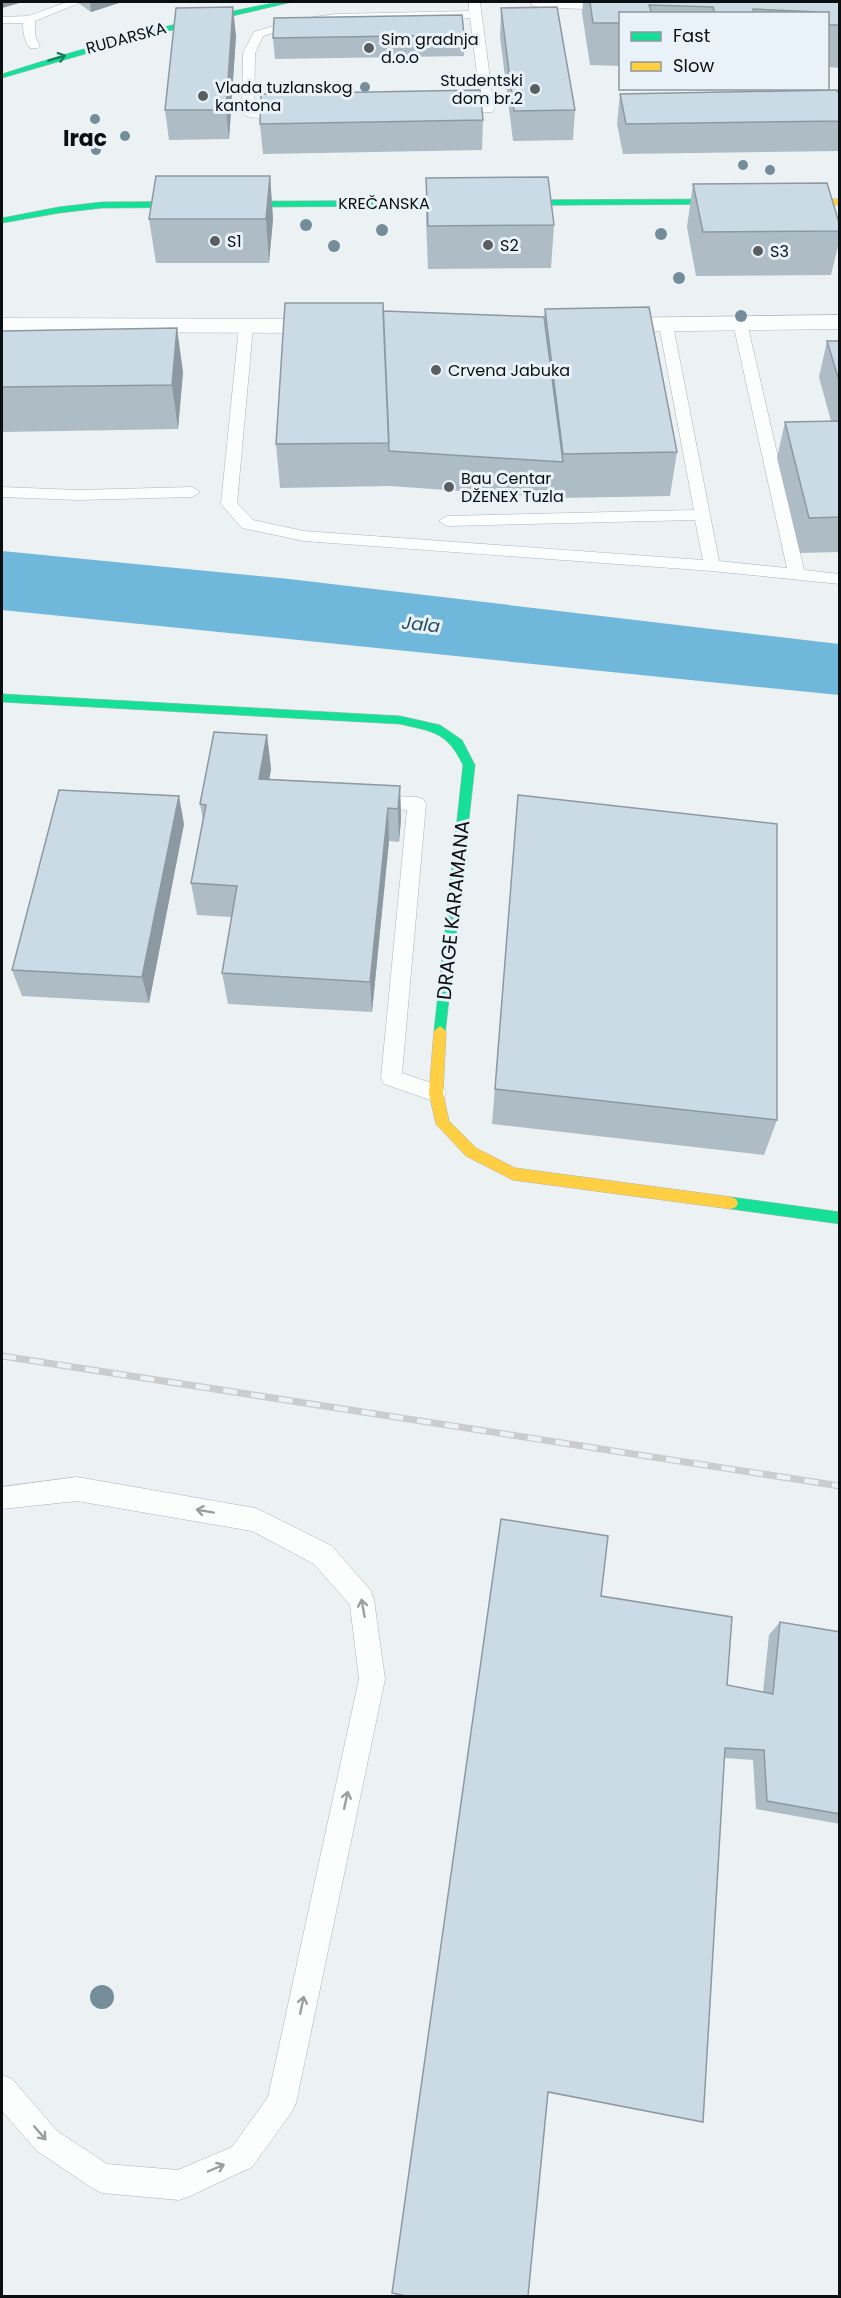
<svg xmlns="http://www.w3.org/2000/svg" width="841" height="2298" font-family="Poppins,sans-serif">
  <rect width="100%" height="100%" fill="#ecf1f4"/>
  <!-- water -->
  <path fill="#70b7dc" d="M2,551l287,28 550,65v51l-837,-85z"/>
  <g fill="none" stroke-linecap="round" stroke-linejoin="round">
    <!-- lane casing -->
    <g stroke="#b1b4b6" stroke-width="1">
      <path id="lane" d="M67,2h15l-47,19v15l5,10 -2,2h-8c-6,-8 -7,-15 -7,-25h-21v-6l26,-1z
        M469,2h11l14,107 -2,3 -39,2 -6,-4 6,-4h28l-11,-88c-70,1 -140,-3 -207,18l-8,17 -1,57 33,-1 6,4c-7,6 -44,7 -51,1l1,-61 11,-21 39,-12 43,-6 133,-3z
        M740,319l7,4 57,247 36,4v10l-128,-13 -408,-30 -62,-13 -21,-24 18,-177 7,-4 7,4 -16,176 16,17 51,11 399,29 -8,-40 -248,6 -8,-5 8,-5 247,-6 -35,-185 7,-4 7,4 46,236 68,7 -54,-245z
        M2,487l76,3 114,-3 8,5 -8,5 -114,3 -76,-3z
        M371,795l46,2 6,2 3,5 -24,269 41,14 3,6 -3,6 -7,3 -52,-18 -3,-6 26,-268 -42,-3 -3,-5 3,-5z
        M77,1477l178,31 9,4 68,34 39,45 3,9 11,79 -89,424 -5,10 -39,54 -62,29 -11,4 -77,-7 -10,-5 -55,-37 -35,-40v-36l10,4 45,52 50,33 71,6 54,-23 36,-50 91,-418 -9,-74 -36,-41 -62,-33 -175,-30 -75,8v-22z"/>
    </g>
    <!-- street casing -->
    <g stroke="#b1b4b6" stroke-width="1">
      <path id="street" d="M530,2h101l5,4 -3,4 -6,1 -88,-4 -6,-1z
        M840,315v14l-231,3 -8,-2 -3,-5 3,-5 8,-2z
        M2,318l325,1 8,2 3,5 -3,5 -8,2 -325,-1z"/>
    </g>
    <!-- fast casing -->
    <g stroke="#b1b4b6" stroke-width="1">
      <path id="fast" d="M279,2h13l-145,34 -145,42v-4c91,-29 183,-55 277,-72z
        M736,199l3,1v4l-637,4 -43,5 -57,10v-5l57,-11 43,-5z
        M2,694l398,22 40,9 22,15 13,25 -30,270 -5,1 -6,-5 29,-266c-16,-33 -29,-33 -63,-41l-398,-22z
        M731,1197l109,15v12l-109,-15 -5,-2 -2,-4 2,-4z"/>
    </g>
    <!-- slow casing -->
    <g stroke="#b1b4b6" stroke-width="1">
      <path id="slow" d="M787,199h53v6l-56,-1 -1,-2z
        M440,1026l6,5 -3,62 6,28 27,27 39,20 216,29 5,2 2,4 -2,4 -5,2 -218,-29 -47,-24 -30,-32 -7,-31 5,-62z"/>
    </g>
    <!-- lane -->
    <use href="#lane" fill="#fcfdfd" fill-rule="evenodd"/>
    <!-- street -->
    <use href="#street" fill="#fcfdfd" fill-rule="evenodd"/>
    <!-- fast -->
    <use href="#fast" fill="#16e098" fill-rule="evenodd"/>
    <!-- slow -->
    <use href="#slow" fill="#ffcf43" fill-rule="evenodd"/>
    <!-- rail casing -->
    <g stroke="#cbccce" stroke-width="7">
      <path id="rail" d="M2,1356l838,130"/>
    </g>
    <!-- rail -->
    <use href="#rail" stroke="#e9f2f8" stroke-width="4.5" stroke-dasharray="14" stroke-linecap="butt"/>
  </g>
  <!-- trees -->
  <g fill="#748d9a">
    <circle cx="365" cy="87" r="5"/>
    <circle cx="95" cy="119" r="5"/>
    <circle cx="125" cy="136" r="5"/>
    <circle cx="96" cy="150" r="5"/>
    <circle cx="743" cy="165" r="5"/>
    <circle cx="770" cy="170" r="5"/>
    <circle cx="306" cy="225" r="6"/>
    <circle cx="382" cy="230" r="6"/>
    <circle cx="661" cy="234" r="6"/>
    <circle cx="334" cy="246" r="6"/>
    <circle cx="679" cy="278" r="6"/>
    <circle cx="741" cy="316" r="6"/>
    <circle cx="102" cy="1997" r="12"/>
  </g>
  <!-- wall -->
  <path fill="#aebcc5" d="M77,2h45l-31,10z
    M583,2h257v66l-12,-1v-53h-207v52l-31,-1 -8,-52z
    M501,8l74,102 -2,30 -60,1 -13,-104z
    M464,35v21l-189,3 -2,-21z
    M236,36l-7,103 -60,1 -4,-30z
    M620,94l220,2v55l-217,3 -6,-30z
    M483,120l-1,30 -219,4 -3,-30z
    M270,176l3,43 -4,44h-113l-7,-44z
    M426,178l128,47 -3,43 -123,1 -2,-48z
    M693,184l147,47v7l-9,37 -135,1 -9,-49z
    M545,309l132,143 -7,44 -110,2 -170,-12 -110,2 -4,-44 107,-133 161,6z
    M2,331l181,41 -5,57 -176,3z
    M827,341h13v211l-40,1 -23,-95 8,-36 46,-1 -12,-44z
    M267,735l4,34 -2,10 131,7 1,33 -2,23 -10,-1 -17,171 -144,-8 -6,-31 10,-56 -35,-2 -6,-32 12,-63 -3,-16z
    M518,795l259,325 -13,35 -272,-31z
    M184,824l-35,179 -127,-7 -10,-26z
    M601,1596l126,89 36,7 6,-57 11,-13 60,10v192l-84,-15 -3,-49 -29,-2 -318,538z"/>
  <!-- shaded-wall -->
  <path fill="#8d99a0" d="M2,2h21l-21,6z
    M90,2h32l-31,10z
    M233,7l3,29 -7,103 -3,-29z
    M270,176l3,43 -4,44 -3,-44z
    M177,328l6,44 -5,57 -6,-44z
    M267,735l4,34 -7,43 -5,-33z
    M400,786l1,33 -2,23 -1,-33z
    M179,796l5,28 -35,179 -7,-26z
    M388,808l1,33 -17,171 -2,-30z"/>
  <!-- building -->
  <path fill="#cadbe5" stroke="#8d99a0" stroke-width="1.5" d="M590,2h250v23h-12v-11h-9l-1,-2 -65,-3 1,5h-39l-2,-7 -64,-2 3,9h-31v9h-28z
    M233,7l-7,103h-61l11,-102z
    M557,7l18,103 -61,1 -13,-103z
    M462,15l2,20 -191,3 1,-20z
    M480,90l3,30 -223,4 1,-30z
    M837,90l3,6v25l-214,3 -6,-30z
    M156,176h114l-4,43h-117z
    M548,177l6,48 -126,1 -2,-48z
    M827,183l13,43v5l-137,1 -10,-48z
    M285,303h98l6,140 -113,1z
    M649,307l28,145 -114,2 -18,-145z
    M383,311l161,6 19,145 -174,-11z
    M177,328l-5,57 -170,2v-56z
    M827,341h13v43z
    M840,421v96l-31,1 -24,-96z
    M214,732l53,3 -8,44 141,7 -2,23 -10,-1 -18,174 -148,-9 15,-87 -46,-3 15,-78 -6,-1z
    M59,790l120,6 -37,181 -130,-7z
    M518,795l259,29v296l-282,-31z
    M501,1519l107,17 -7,60 131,21 -5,68 46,9 7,-72 60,10v182l-73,-13 -3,-51 -39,-2 -22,374 -155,-30 -20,204h-122l-14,-3z"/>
  <!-- one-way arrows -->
  <defs><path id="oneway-shaft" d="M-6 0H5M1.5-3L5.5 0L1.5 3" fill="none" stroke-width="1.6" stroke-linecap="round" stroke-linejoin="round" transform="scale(1.5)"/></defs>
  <use stroke="#12825b" href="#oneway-shaft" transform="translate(57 58) rotate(-17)"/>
  <g stroke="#9c9e9f">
    <use href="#oneway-shaft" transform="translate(205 1511) rotate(-170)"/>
    <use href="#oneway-shaft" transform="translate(363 1608) rotate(-100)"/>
    <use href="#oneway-shaft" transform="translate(346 1800) rotate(-78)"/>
    <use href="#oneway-shaft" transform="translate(302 2005) rotate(-78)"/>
    <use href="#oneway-shaft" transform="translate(40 2133) rotate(49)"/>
    <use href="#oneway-shaft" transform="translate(216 2168) rotate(-23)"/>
  </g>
  <!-- markers -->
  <g fill="#5a5e60" stroke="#e9f2f8" stroke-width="2">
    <circle cx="369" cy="48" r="6"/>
    <circle cx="535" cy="89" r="6"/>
    <circle cx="203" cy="96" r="6"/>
    <circle cx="215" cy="241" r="6"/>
    <circle cx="488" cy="245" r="6"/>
    <circle cx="758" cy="251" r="6"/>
    <circle cx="436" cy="370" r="6"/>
    <circle cx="449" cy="487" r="6"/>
  </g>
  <g text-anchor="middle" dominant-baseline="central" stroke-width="6" stroke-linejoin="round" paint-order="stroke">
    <!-- far-street labels -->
    <g font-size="16" fill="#0c0f11" stroke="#e9f2f8">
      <text transform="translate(126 38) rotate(-15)">RUDARSKA</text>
      <text x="384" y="203">KREČANSKA</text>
    </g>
    <!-- far-poi labels -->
    <g font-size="16" fill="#0c0f11" stroke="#e9f2f8" text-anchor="start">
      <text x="381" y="39">Sim gradnja<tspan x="381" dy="18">d.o.o</tspan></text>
      <text x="523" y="80" text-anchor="end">Studentski<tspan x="523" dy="18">dom br.2</tspan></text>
      <text x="215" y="87">Vlada tuzlanskog<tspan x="215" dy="18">kantona</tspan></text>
      <text x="227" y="241">S1</text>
      <text x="500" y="245">S2</text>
      <text x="770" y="251">S3</text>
      <text x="448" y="370">Crvena Jabuka</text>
      <text x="461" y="478">Bau Centar<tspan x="461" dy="18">DŽENEX Tuzla</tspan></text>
    </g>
    <!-- far-water labels -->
    <g font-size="18" font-style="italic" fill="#244d63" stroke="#e9f2f8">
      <text transform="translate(421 624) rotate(6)">Jala</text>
    </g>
    <!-- street labels -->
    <g font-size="20" fill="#0c0f11" stroke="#e9f2f8">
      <text transform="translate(453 910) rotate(-84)">DRAGE KARAMANA</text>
    </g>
    <!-- far-district labels -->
    <g font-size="22" font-weight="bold" fill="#0c0f11" stroke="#e9f2f8">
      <text x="85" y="138">Irac</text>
    </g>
  </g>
  <!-- border -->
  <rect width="841" height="2298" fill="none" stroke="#0c0f11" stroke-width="6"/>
  <!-- legend -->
  <rect x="619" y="12" width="210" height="78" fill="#e9f2f8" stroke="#91979c" stroke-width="1.5"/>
  <rect x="631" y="32" width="30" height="9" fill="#16e098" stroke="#91979c" stroke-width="1.5"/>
  <text x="673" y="42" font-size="18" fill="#0c0f11">Fast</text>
  <rect x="631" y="62" width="30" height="9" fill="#ffcf43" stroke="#91979c" stroke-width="1.5"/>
  <text x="673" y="72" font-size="18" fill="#0c0f11">Slow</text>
</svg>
